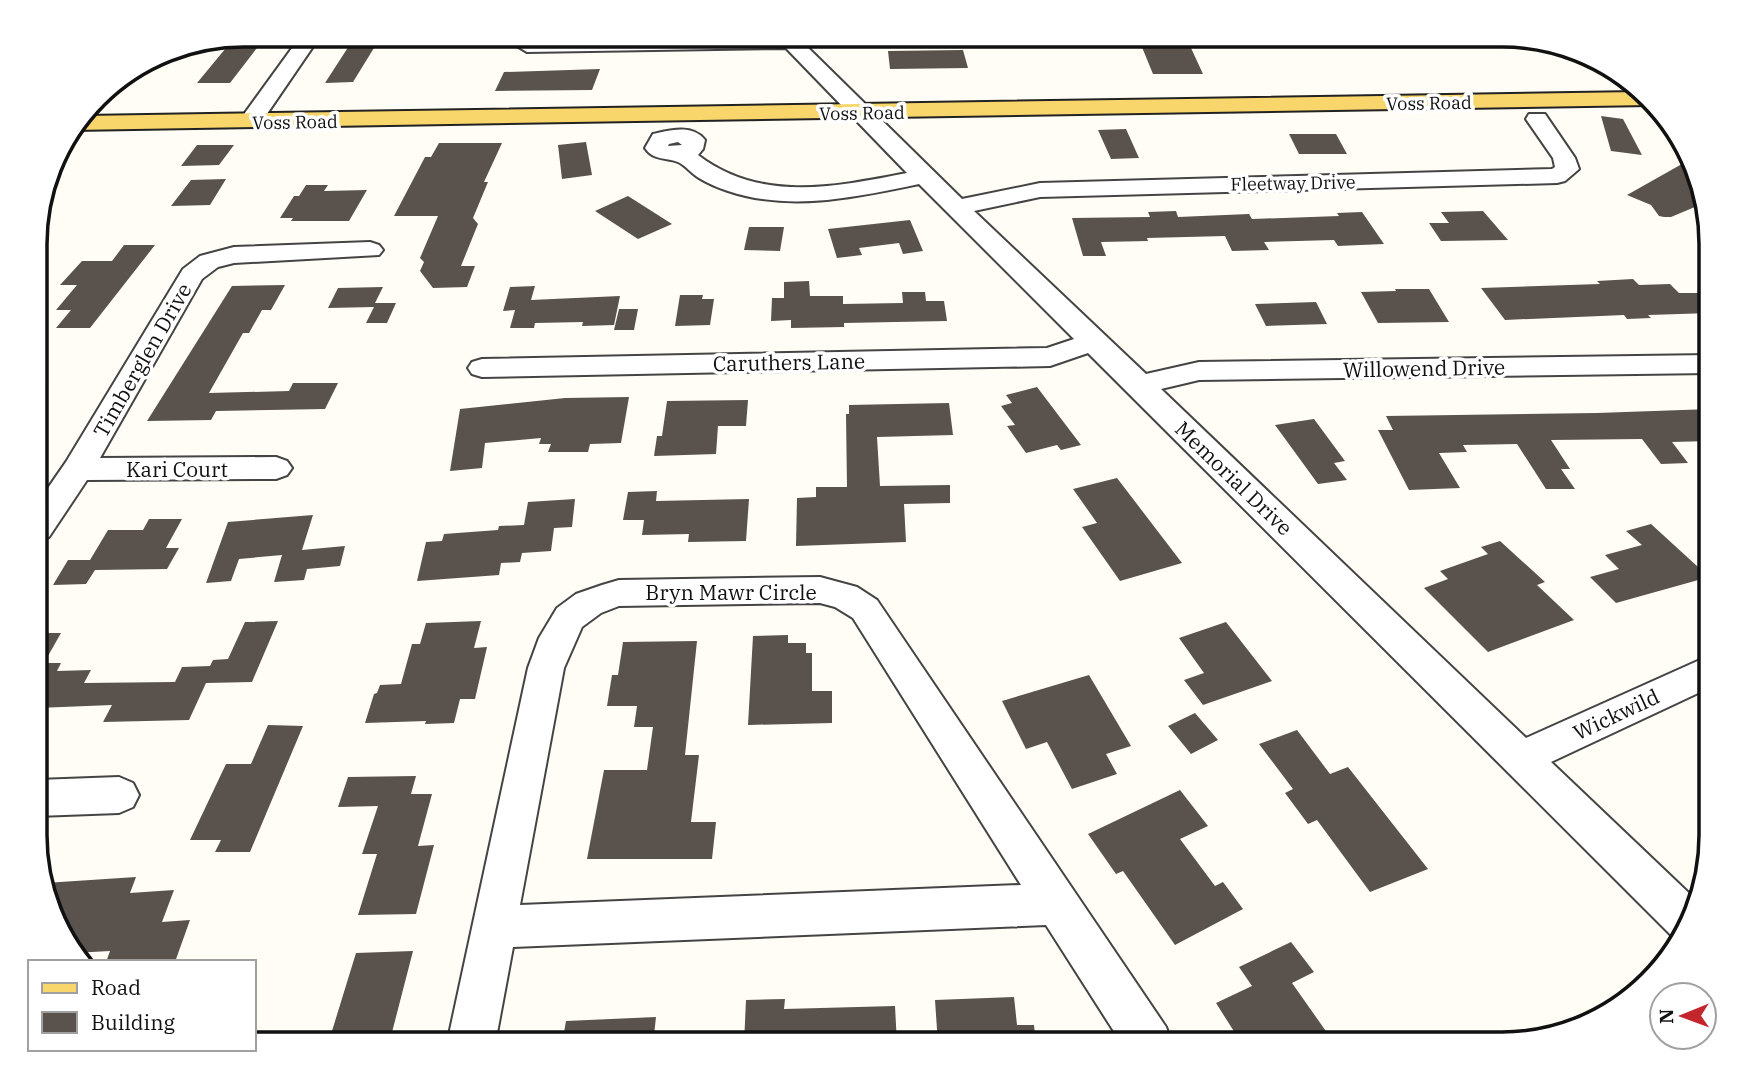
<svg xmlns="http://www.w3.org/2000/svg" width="1746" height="1079" font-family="'IBM Plex Serif',serif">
  <rect width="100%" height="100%" fill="#fffdf5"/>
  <!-- building -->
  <path fill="#5a524d" d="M244,35h23l-37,48h-33l38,-46z
    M356,35h26l-29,47 -28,1z
    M1137,35h48l18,39h-50z
    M963,50l5,18 -78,1 -2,-18z
    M600,69l-8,21 -97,1 9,-19z
    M1601,116l22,3 19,36 -31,-4z
    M1126,129l13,29 -28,1 -13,-29z
    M1289,134h47l11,20h-48z
    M586,142l6,33 -30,4 -4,-34z
    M439,143h63l-18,39h4l-15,36 5,6 -17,42h14l-8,21 -34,1 -13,-17 4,-9 -4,-4 18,-42h-44l31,-59h6z
    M197,145h37l-15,20 -38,1z
    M1689,160l13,44 -31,13h-7l-5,-1 -8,-11 -24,-10z
    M226,179l-16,26 -39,1 20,-26z
    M306,185h22l-4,6 43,-1 -18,31h-58l2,-3h-13l14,-22h5z
    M628,196l44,28 -34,15 -43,-28z
    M1176,211l2,6 71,-3 3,5 87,-3 -2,-3 25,-1 22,32 -46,2 -4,-6 -70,2 5,8 -37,1 -7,-15 -78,2 1,3 -47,1 5,14h-23l-11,-38 78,-1 -2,-5z
    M1483,211l25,29 -67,1 -12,-18h20l-8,-11z
    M910,220l13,31 -20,3 -4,-11 -40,5 3,7 -25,3 -9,-29z
    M749,227h35l-4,24 -36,-1z
    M124,245h31l-65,83h-34l15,-18h-15l21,-25h-17l22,-24h30z
    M1633,279l6,6 31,-1 9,9h32v20l-63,2 3,3 -24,1 -3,-4 -119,5 -24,-32 119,-4 -3,-3z
    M809,281l1,15h33v8l60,-1 -1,-11h23l1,9h18l3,20 -103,2v4l-53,1v-8l-20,1 1,-23h12v-16z
    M285,285l-14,25h-9l-13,23h-6l-34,60 80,-2 4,-8h45l-13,26 -109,2 -5,9 -64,1 85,-135z
    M535,286l-4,14 89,-4 -6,29 -32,1 1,-4 -48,1 -1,5h-24l5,-18 -12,1 7,-24z
    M383,287l-8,16h21l-9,20h-21l8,-16 -46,1 10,-20z
    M1395,289h34l20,33 -71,1 -17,-31 35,-1z
    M680,295h23l-1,4h12l-4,26 -35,1z
    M1316,302l11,22 -61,2 -11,-22z
    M619,309h19l-4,21h-20z
    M1037,387l44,58 -20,5 -4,-5 -31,8 -19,-27 8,-1 -14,-19 11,-3 -6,-8z
    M629,397l-8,46 -31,1 -2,8h-40l3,-8h-12l2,-6 -56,5 -3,25 -32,3 10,-62 105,-11z
    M748,400l-2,26h-28l-2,28 -62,2 3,-20h5l5,-35z
    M949,403l4,32 -76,2 3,49 70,-1v18l-46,1 2,38 -110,4 1,-48 19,-1v-10h31l-1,-73h3v-9z
    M1711,409v32l-39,1 16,21 -27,1 -19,-25 -91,1 19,29h-9l14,20h-29l-29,-45 -54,1 4,7 -28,1 21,35 -51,2 -31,-60h15l-7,-14 211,-3z
    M1314,419l31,42 -11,2 13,17 -29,4 -43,-59z
    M1117,478l65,85 -62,18 -38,-54 15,-4 -24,-34z
    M657,491l-1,10 93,-2 -3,42 -58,1 1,-8 -47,1 2,-15h-21l5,-28z
    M575,499l-3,28 -18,1 -3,23 -29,2 -2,9 -19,1 -2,12 -82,6 9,-39 16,-1 2,-7 54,-4 1,-4 25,-1 4,-23z
    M313,515l-11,35 43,-4 -5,20 -33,3 -3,11 -30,2 8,-27 -43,4 -8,22 -25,2 22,-61z
    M149,519h33l-16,29h13l-12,21 -72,1 -9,14 -33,1 15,-25h22l18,-30h35z
    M1651,524l58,53 -93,26 -26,-26 29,-8 -14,-14 37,-10 -16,-14z
    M1500,541l45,41 -8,3 37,35 -86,32 -64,-64 24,-9 -8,-8 48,-17 -7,-7z
    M278,621l-26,61 -46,1 -17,37 -86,2 9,-17 -75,3v-75h24l-17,30h17l-4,8 34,-1 -7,13 91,-1 7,-15 28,-1 3,-6 15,-1 17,-37z
    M481,621l-7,27 13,-1 -12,52h-15l-6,24 -29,1 1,-3 -61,2 9,-29 3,-1 3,-8 21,-1 11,-40h8l6,-21z
    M1226,622l46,59 -69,24 -19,-25 20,-7 -25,-35z
    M788,635v8h18v10h6v38h20v32l-84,2 5,-89z
    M697,641l-12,114h14l-8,67h25l-4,37h-125l17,-89h43l6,-43h-19l3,-21h-30l5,-31h6l5,-33z
    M1089,675l42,71 -25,8 11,20 -45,15 -25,-47 -21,7 -24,-48z
    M1195,713l23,27 -27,14 -23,-28z
    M268,725l35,1 -53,126h-35l6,-12h-31l36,-76h25z
    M1297,730l33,44 18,-7 80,102 -58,23 -53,-72 -9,4 -23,-31 8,-4 -34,-45z
    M416,776l-5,18h21l-14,52 16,-1 -18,69 -58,1 19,-61h-15l16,-48 -40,1 10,-30z
    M1180,790l28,36 -28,13 35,47 8,-4 20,27 -68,36 -52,-74 -7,3 -28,-40z
    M136,877l-6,16 44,-3 -12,32 28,-2 -15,42h-69l4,-11 -37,2 -28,-70z
    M1291,942l23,30 -22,11 43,61h-93l-26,-41 36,-17 -13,-19z
    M413,951l-24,93h-61l28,-91z
    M1014,997l3,28h17l2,19h-98l-3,-44z
    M785,999l-1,10 111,-3 2,38h-153l2,-44z
    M656,1017l-3,27h-91l4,-23z"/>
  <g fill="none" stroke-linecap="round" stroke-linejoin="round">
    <!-- minor casing -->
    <g stroke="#444" stroke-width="4">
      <path id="minor" d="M795,35l167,164 78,-16 512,-14 3,-2 -2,-9 -27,-39 3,-5h16l30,44 4,11 -14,12 -8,2 -517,14 -66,14 172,163 53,-12 512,-7v18l-512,7 -38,9 365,349 185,-83v32l-160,75 143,136 -14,40 -9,-3 -583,-582 -38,13 -568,11 -10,-3 -4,-6 4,-6 10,-3 565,-11 27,-9 -155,-155c-62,13 -129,28 -191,7 -9,-3 -21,-8 -29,-13 -7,-4 -14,-13 -21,-16 -13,-5 -24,-1 -33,-14l8,-14c17,-4 40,-10 52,6l-2,9 -5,6c63,48 137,32 209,18l-121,-125 -259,4 -10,-6 10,-6zM678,142l4,3 -14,1 1,-2z
        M1031,35h50c-12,15 -38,14 -50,0z
        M302,42l10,6 -54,79h-16l-3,-5 3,-5 53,-73z
        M157,56l3,5 -3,4 -7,2 -8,-2z
        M370,242l9,3 4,5 -4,5 -145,8 -16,4 -16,12 -102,179 176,-1 11,4 5,7 -5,7 -11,4 -189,1 -38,57 -12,4v-37l29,-42 117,-193 17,-13 34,-9z
        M820,577l37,10 20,13 289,427 6,17h-50l-76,-119 -533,22 -18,97h-48l81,-376 11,-30 18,-30 19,-14 26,-9 17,-5zM820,603l15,4 18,11 168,267 -501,20 44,-237 18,-41 19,-14 18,-7z
        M119,777l14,6 6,12 -6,12 -14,6 -82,3v-36z"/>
    </g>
    <!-- major casing -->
    <g stroke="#222" stroke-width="4">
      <path id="major" d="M1638,92l13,13 -1578,25 11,-14z"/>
    </g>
    <!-- minor -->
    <use href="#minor" fill="#fff" fill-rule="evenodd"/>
    <!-- major -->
    <use href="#major" fill="#f9d66b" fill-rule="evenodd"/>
  </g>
  <g text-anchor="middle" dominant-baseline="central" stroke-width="7" stroke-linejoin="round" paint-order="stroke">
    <!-- far-street labels -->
    <g font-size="18" fill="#111" stroke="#fff">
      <text transform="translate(1429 103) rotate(-1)">Voss Road</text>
      <text transform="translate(862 113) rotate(-1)">Voss Road</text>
      <text transform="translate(295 122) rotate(-1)">Voss Road</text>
      <text transform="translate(1293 183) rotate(-1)">Fleetway Drive</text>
    </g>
    <!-- street labels -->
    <g font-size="21" fill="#111" stroke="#fff">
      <text transform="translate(142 360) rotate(-60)">Timberglen Drive</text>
      <text transform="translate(789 362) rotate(-1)">Caruthers Lane</text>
      <text transform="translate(1424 368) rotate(-1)">Willowend Drive</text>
      <text x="177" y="469">Kari Court</text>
      <text transform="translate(1234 478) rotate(44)">Memorial Drive</text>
      <text x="731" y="592">Bryn Mawr Circle</text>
      <text transform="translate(1616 714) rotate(-25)">Wickwild</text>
    </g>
  </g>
  <!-- crop -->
  <path d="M0 0H1746V1079H0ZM244 47H1502A197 197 0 0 1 1699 244V835A197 197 0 0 1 1502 1032H244A197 197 0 0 1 47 835V244A197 197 0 0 1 244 47Z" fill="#fff" fill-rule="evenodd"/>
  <path fill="none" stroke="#111" stroke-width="3.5" d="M244 47H1502A197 197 0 0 1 1699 244V835A197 197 0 0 1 1502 1032H244A197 197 0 0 1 47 835V244A197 197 0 0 1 244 47Z"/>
  <!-- legend -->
  <rect x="28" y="960" width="228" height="91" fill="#ffffff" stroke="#a0a0a0" stroke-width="2"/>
  <rect x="42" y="983" width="35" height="10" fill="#f9d66b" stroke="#a0a0a0" stroke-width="2"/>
  <text x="91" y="995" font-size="21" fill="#111111">Road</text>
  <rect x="42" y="1012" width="35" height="21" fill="#5a524d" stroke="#a0a0a0" stroke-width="2"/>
  <text x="91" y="1030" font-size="21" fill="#111111">Building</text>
  <!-- north arrow -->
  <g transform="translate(1683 1016) rotate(269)"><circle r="33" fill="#ffffff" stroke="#a0a0a0" stroke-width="2"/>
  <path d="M0-5L12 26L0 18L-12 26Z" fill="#c4262e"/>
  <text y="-10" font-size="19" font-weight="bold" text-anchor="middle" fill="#111111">N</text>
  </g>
</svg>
